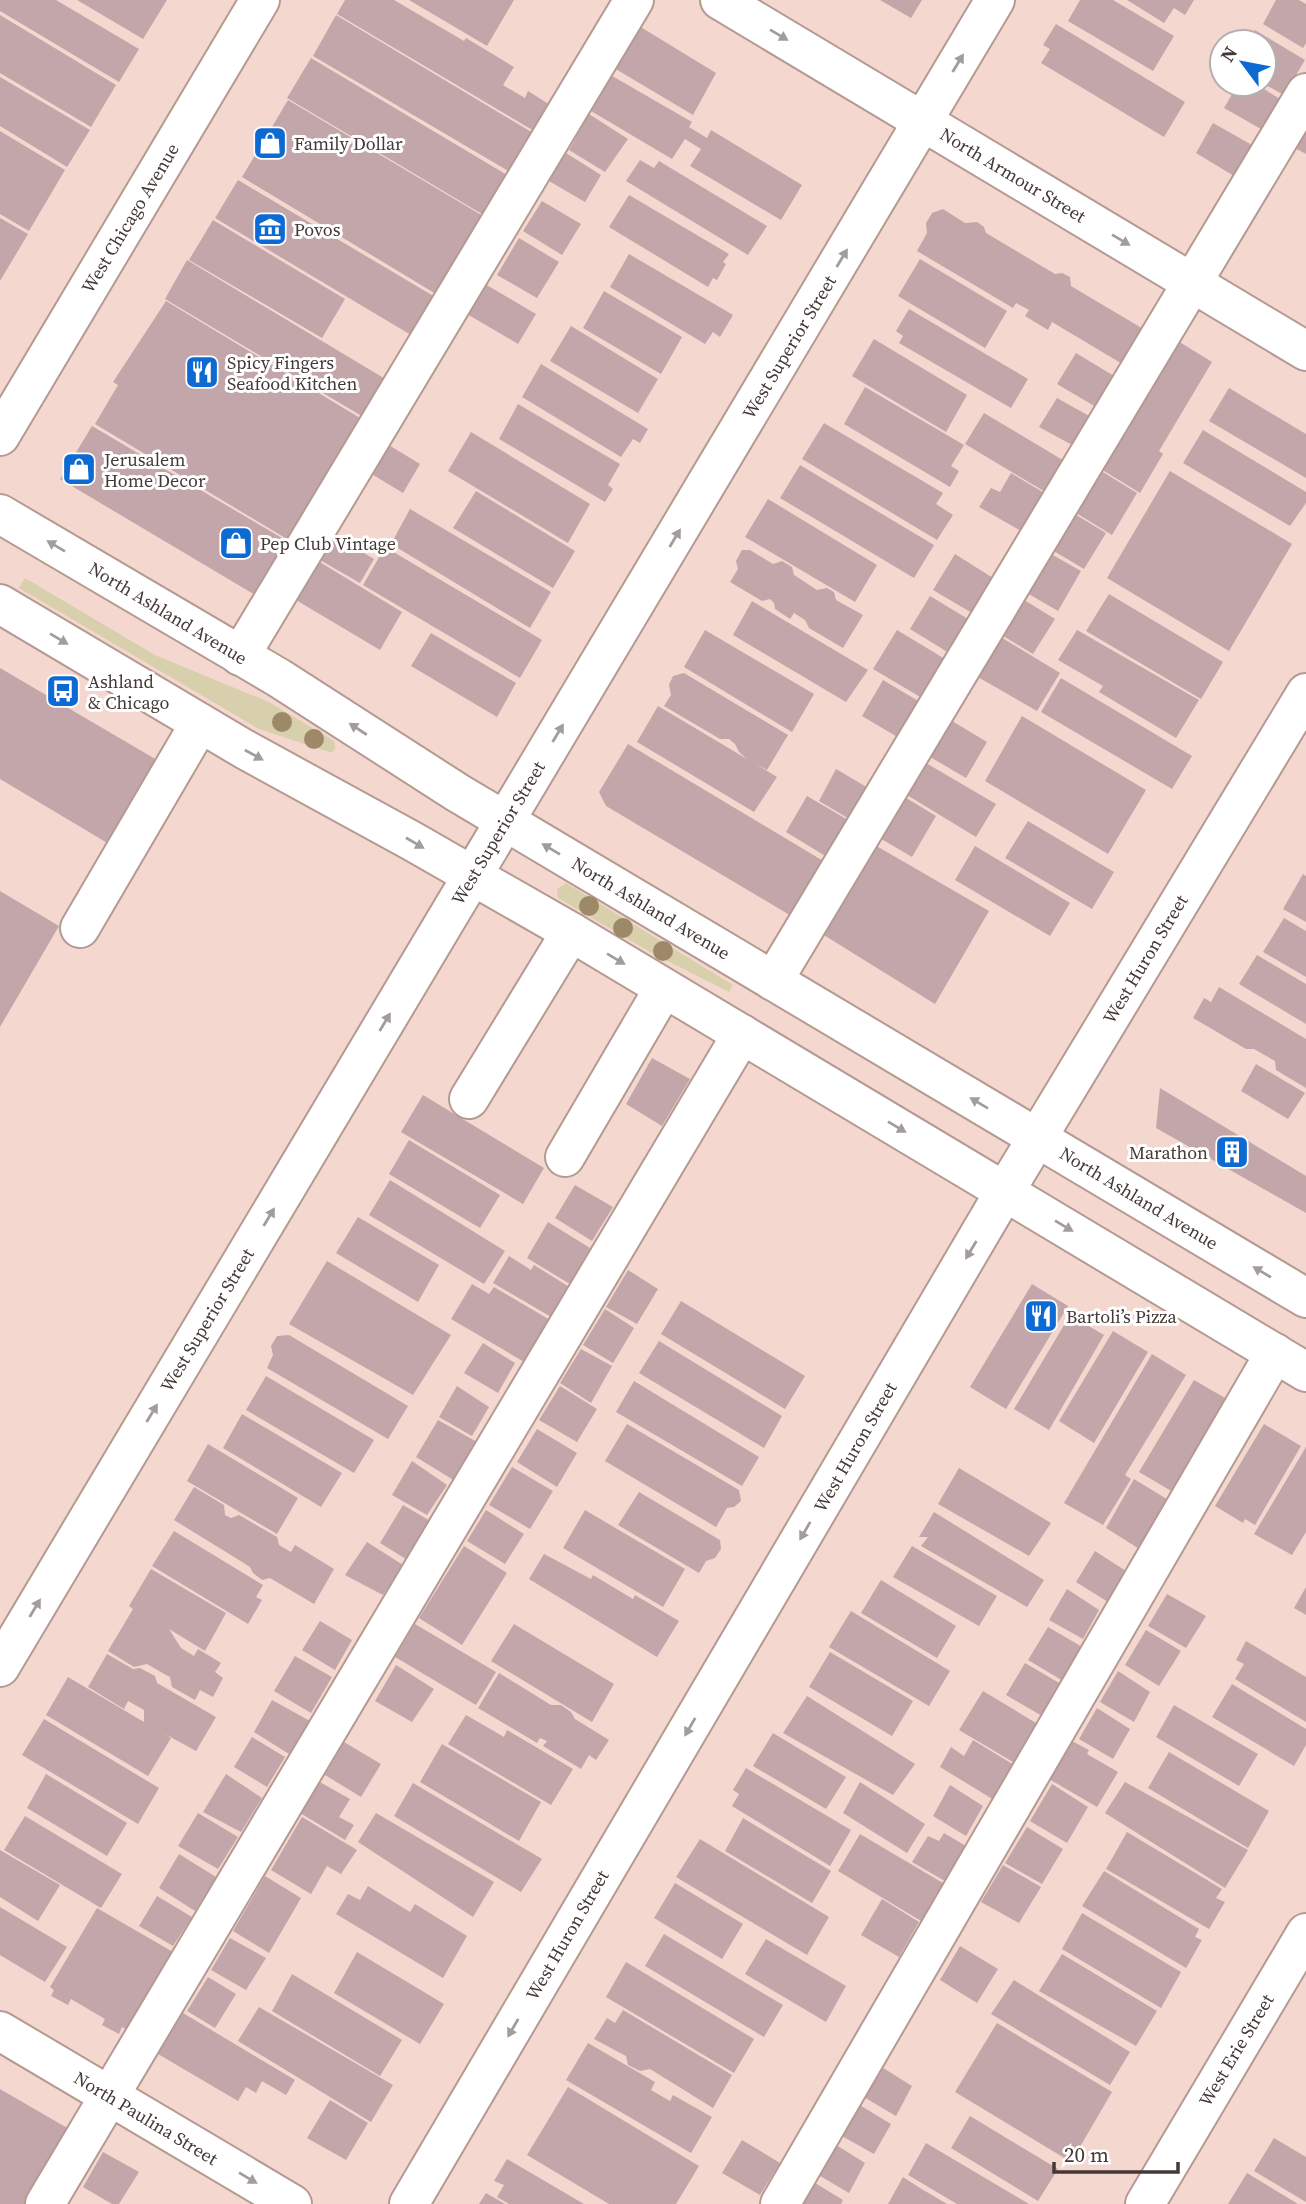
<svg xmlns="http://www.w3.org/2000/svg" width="1306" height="2204" font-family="'Source Serif 4',serif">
  <rect width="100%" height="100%" fill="#f4d8cf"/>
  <!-- green -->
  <path fill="#d8cfac" d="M25,578l130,77 114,47 65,39 1,8 -3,3h-3l-70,-23 -240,-141z
    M566,883l167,102 -4,7 -79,-40 -92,-54 -1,-9z"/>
  <!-- building -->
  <path fill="#c2a6a9" d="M0,0h56l83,49 -20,33 -119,-71z
    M77,0h90l-24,39z
    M345,0h49l70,41 2,-3 48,29 -11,18 22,13 3,-7 27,17 -16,26 -202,-120z
    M409,0h105l-27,46z
    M880,0h42l-11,18z
    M1080,0h33l61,36 -21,35 -85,-50z
    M1127,0h67l-9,15 -11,-7 -10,15z
    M1276,0h23l7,4v39l-3,5 -40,-24z
    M0,15l116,70 -25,42 -91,-54z
    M336,15l202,121 -23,39 -202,-119z
    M1056,24l129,78 -21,35 -123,-74 9,-14 -7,-4z
    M639,26l77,47 -23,42 -79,-47z
    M1255,30l50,30 -21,35 -20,-11v-42h-16z
    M311,58l201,120 -25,39 -200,-119z
    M607,73l85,49 -3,5 18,11 4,-8 91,55 -21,35 -91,-54 11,-17 -16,-10 -13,20 -86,-51z
    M0,77l90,53 -23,37 -67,-41z
    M1238,84h18l24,15 -19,30 -37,-21z
    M288,100l200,119 -47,78 -199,-120z
    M589,114l39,25 -23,33 -36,-22z
    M1306,121v33l-15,-8z
    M1213,123l39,22 -18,31 -38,-23z
    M0,131l65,39 -36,61 -29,-17z
    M566,153l35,22 -16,27 -36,-21z
    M640,160l14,8 5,-7 108,65 -19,29 -122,-74z
    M238,180l197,117 -24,38 -196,-117z
    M629,195l100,59 -6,8 3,2 -9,16 -4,-2 -5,9 -99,-60z
    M542,201l39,23 -19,31 -39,-24z
    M943,209l22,14 12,-1 7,5 2,6 69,41 7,-1 8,4 1,9 74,44 -21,35 -72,-43 -4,8 -23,-14 4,-6 -13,-7 -3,5 -96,-57 10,-18 -1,-10 6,-10z
    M0,218l28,16 -28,47z
    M213,220l132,79 -23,39 -133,-78z
    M519,238l40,24 -22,36 -40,-23z
    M629,254l104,61 -13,22 -7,-5 -8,12 -95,-57z
    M920,259l87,52 -22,37 -87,-52z
    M187,260l200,120 -22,38 -200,-119z
    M485,284l51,30 -18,30 -51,-30z
    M604,291l78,46 -21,37 -78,-46z
    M166,301l199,120 -73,121 -197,-118 23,-39 -5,-3z
    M909,309l119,70 -17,29 -112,-65 4,-7 -7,-5z
    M571,326l87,53 -20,34 -88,-52z
    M1173,338l39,24 -53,89 4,3 -23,39 -44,-27z
    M874,339l93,56 -21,37 -94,-56z
    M1076,353l38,23 -18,31 -39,-23z
    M541,364l107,65 -8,14 -7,-4 -12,18 -99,-60z
    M865,387l99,58 -13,21 8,5 -9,16 -106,-63z
    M1229,388l77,46v44l-97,-57z
    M1057,398l34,19 -17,29 -35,-19z
    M518,404l102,60 -12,21 5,4 -8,13 -106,-63z
    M984,413l82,49 -19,31 -82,-49z
    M824,423l119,70 -7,11 17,11 -16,25 -135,-81z
    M92,426l200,118 -32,54 -200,-119z
    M1203,430l103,62v11l-16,23 -107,-63z
    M471,432l119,72 -22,39 -120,-72z
    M387,444l33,20 -17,29 -33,-20z
    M800,465l134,80 -20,33 -134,-80z
    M1098,469l39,24 -25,42 -39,-24z
    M1170,471l122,73 -63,107 -122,-73z
    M1011,473l35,21 -23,38 -44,-25 12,-19 9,4z
    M476,491l99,60 -22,37 -100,-60z
    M768,499l109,66 -22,37 -110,-65z
    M410,509l141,83 -21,36 -139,-84z
    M1073,513l33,20 -22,36 -32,-19z
    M335,536l39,23 -14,24 -40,-23z
    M385,547l157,93 -22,38 -157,-93z
    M742,550h8l23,14 9,-3 10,6 2,8 23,15 10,-2 7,4 2,8 27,15 -20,33 -34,-20 -4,-8 -11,-7 -4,6 -15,-10 -1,-6 -4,-4 -8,2 -32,-19 8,-13 -2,-8z
    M955,554l38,24 -21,35 -39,-23z
    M1051,554l30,17 -23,40 -31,-18z
    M318,561l84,51 -22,38 -84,-50z
    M1109,594l114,68 -22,37 -115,-68z
    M930,596l38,23 -19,34 -39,-24z
    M1021,598l34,21 -22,35 -33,-20z
    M752,601l116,69 -22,32 -113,-67z
    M705,630l109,64 -22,38 -108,-65z
    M897,630l53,32 -23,39 -54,-32z
    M1077,630l122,70 -23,38 -77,-46 4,-6 -45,-26z
    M431,633l85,50 -19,34 -86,-51z
    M999,636l61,37 -23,38 -61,-35z
    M0,668l157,92 -48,84 -109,-65z
    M684,673l104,62 -21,35 -11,-6 21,13 -23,35 -117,-70 21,-36 89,53 -8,-7 -4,-8 -6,-5h-9l-56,-33 7,-11 -2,-10 4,-9z
    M1061,678l131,78 -20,33 -131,-77z
    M883,680l37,22 -21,36 -37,-22z
    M1022,716l124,74 -38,64 -123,-73z
    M947,718l40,24 -21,36 -41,-24z
    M628,744l197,118 -32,55 -187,-111 -7,-14z
    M926,763l70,41 -20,33 -69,-42z
    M836,769l34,20 -19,31 -32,-19z
    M898,793l38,23 -24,41 -39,-23z
    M807,796l41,24 -21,37 -41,-25z
    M1028,821l86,51 -22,37 -87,-51z
    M873,844l116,67 -54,93 -116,-72z
    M975,846l95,57 -20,33 -95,-56z
    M1303,874l3,2v46l-23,-13z
    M0,891l59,35 -59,101z
    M1284,918l22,13v46l-43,-25z
    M1257,955l49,29v40l-67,-40z
    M1219,987l87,52v49l-30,-18 -1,-9 -21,-12h-8l-53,-31 11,-20 7,4z
    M652,1058l38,21 -28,47 -36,-22z
    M1256,1064l49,29 -17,26 -47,-28z
    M1160,1088l146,88v37l-150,-85z
    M423,1095l121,73 -21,36 -122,-72z
    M409,1140l91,55 -20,33 -91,-54z
    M390,1180l115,71 -21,33 -115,-69z
    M575,1185l38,22 -21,34 -37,-23z
    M358,1217l81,48 -21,37 -82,-49z
    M548,1222l42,26 -20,36 -43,-26z
    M509,1256l22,14 3,-5 37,23 -18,30 -60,-35z
    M327,1261l124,74 -38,60 -124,-71z
    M628,1270l30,19 -21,35 -31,-17z
    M472,1284l17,10 5,-7 56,33 -24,43 -75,-44z
    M1032,1284l36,22 -62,103 -36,-22z
    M681,1301l124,75 -20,33 -124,-75z
    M605,1309l29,19 -21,35 -30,-18z
    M1070,1315l34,20 -55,95 -35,-21z
    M1113,1331l35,21 -54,91 -35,-22z
    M289,1335l119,71 -20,33 -121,-71 6,-13 -2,-9 6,-10z
    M659,1341l123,75 -18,32 -125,-75z
    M483,1343l32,20 -17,30 -34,-20z
    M581,1349l31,17 -21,37 -31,-20z
    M1152,1354l34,21 -61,100 6,4 -28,46 -39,-22z
    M266,1376l108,64 -20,33 -108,-63z
    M1194,1380l38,22 -54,93 -39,-23z
    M634,1381l125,76 -17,29 -126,-74z
    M457,1386l32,21 -17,29 -33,-19z
    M560,1386l37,23 -20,33 -38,-22z
    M242,1414l100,59 -21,34 -98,-59z
    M438,1420l39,22 -22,39 -39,-24z
    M627,1424l112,66 2,11 -7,6 -7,1 -11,19 -111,-66z
    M1264,1424l37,22 -46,79 -10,-6 -2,4 -28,-17z
    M537,1429l40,24 -20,34 -40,-25z
    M208,1444l90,54 -21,36 -90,-53z
    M1306,1447v85l-14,23 -38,-21z
    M412,1461l35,24 -20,30 -35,-20z
    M512,1467l41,24 -23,38 -41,-24z
    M959,1468l92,55 -22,33 -91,-52z
    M1134,1479l36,22 -29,49 -35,-22z
    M194,1487l30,18 1,10 6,3 8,-3 38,22 2,8 12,7 4,-7 39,24 -20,35 -44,-26 -8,2 -9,-7 -3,-6 -11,-7 -65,-40z
    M639,1492l81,48 1,9 -6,9 -9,3 -7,12 -81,-48z
    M403,1505l29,17 -23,39 -29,-18z
    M486,1510l38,24 -19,30 -38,-23z
    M585,1510l100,59 -22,38 -100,-59z
    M934,1512l110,68 -17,27 -106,-61 7,-9h-9z
    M174,1531l89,54 -7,12 6,3 -14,24 -96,-58z
    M367,1542l36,23 -20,30 -38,-20z
    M464,1546l43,27 -45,72 -43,-27z
    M912,1546l85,50 -18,30 -86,-49z
    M1095,1551l31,20 -18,31 -32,-20z
    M544,1554l47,25 2,-4 40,24 2,-4 44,26 -22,36 -128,-78z
    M151,1569l75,44 -21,38 -36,-22 12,19 13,8 4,-7 23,14 -6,9 8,6 -10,19 -13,-7 -5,10 -23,-13 -2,-10 -4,-2 -19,-11 -13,3 -26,-16 25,-42 -4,-3z
    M881,1580l75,46 -19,32 -76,-45z
    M1306,1587v28l-12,-7z
    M1067,1589l32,21 -16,29 -34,-19z
    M1167,1594l39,22 -20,32 -38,-22z
    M851,1611l99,60 -21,35 -100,-59z
    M320,1621l32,19 -17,30 -33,-20z
    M415,1624l81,48 -20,33 -81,-48z
    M514,1624l100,60 -22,38 -101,-61z
    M1048,1627l36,21 -21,33 -35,-21z
    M1146,1630l35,21 -22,35 -34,-21z
    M1246,1641l60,36v45l-71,-43 9,-15 -8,-4z
    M830,1652l83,49 -21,35 -83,-49z
    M107,1654l26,15 7,-1 15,8 2,7 59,34 -20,34 -31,-17 6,4 -23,38 -102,-61 22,-38 76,45v-12l-16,-9 -4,8 -36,-22z
    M295,1656l37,21 -21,36 -37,-22z
    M1025,1663l36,21 -19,32 -36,-21z
    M396,1665l38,24 -22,33 -37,-21z
    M1118,1671l32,21 -16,30 -34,-20z
    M499,1673l52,32h10l10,7 4,7 34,21 -13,20 -7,-5 -8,14 -38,-23 4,-5 -7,-3 -3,5 -59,-35z
    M1232,1684l74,45v16l-12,21 -82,-49z
    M983,1691l58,35 -23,39 -59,-35z
    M807,1696l108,68 -22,31 -110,-62z
    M272,1700l38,21 -21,33 -35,-22z
    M1174,1705l84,49 -19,32 -83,-49z
    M1097,1708l33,21 -17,30 -34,-20z
    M466,1715l38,22 3,-7 66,39 -22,36 -103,-61z
    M44,1719l115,69 -21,36 -116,-69z
    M773,1733l73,44 -20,32 -73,-43z
    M252,1737l33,20 -18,30 -33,-20z
    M973,1740l41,25 -20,35 -54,-33 11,-20 13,9z
    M1072,1741l17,9 -2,4 31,18 -21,35 -48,-28z
    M344,1742l37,22 -20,33 -36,-22z
    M442,1744l99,58 -22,39 -99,-59z
    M1169,1752l100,59 -21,37 -100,-60z
    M746,1768l105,62 -21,36 -98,-60 7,-12 -6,-4z
    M46,1774l81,49 -20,33 -80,-48z
    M226,1774l36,24 -21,34 -38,-20z
    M318,1781l32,18 -11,18 15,8 -9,15 -45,-27z
    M860,1782l65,42 -18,29 -64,-40z
    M1125,1782l123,68 -23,38 -120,-75z
    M413,1783l129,76 -21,33 -127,-76z
    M1052,1784l36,23 -21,36 -37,-22z
    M950,1785l33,21 -17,30 -33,-20z
    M198,1813l40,24 -20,32 -40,-23z
    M376,1813l118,69 -21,35 -115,-75z
    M25,1816l97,58 -21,34 -97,-58z
    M302,1817l55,33 -16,24 -14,-8 -16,28 -40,-24z
    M743,1818l88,53 -19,32 -87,-52z
    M1027,1827l36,22 -21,35 -37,-21z
    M1127,1832l95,57 -6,9 9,4 -16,27 -103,-60z
    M944,1833l27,16 -21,35 -38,-22 16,-26 11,5z
    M860,1834l88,52 -22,38 -88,-53z
    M700,1839l129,78 -22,38 -131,-78z
    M0,1850l60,35 -22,36 -38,-24z
    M179,1854l37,23 -21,34 -36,-23z
    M1003,1865l38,22 -22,36 -38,-21z
    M1104,1871l95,58 -4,8 7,3 -16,28 -104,-62z
    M265,1876l36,22 -32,55 -36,-22z
    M675,1883l68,41 -21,35 -68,-41z
    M368,1886l42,26 5,-8 52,32 -24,42 -107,-64 12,-20 12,6z
    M157,1896l35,21 -19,29 -34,-20z
    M882,1899l37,23 -20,35 -38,-22z
    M0,1907l67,40 -22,35 -45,-27z
    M97,1908l76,44 -46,78 -5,-3 -3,7 -17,-9 3,-6 -34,-20 -3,6 -17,-9 3,-6 -4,-3z
    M1082,1913l99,59 -20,36 -99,-59z
    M664,1934l119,71 -19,32 -119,-71z
    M230,1938l36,20 -20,32 -35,-20z
    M766,1939l80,47 -20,36 -81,-48z
    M960,1946l38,23 -21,34 -37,-23z
    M357,1952l87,52 -24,40 -86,-51z
    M1062,1954l95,57 -21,35 -97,-55z
    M626,1962l128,77 -20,34 -128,-76z
    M292,1974l110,66 -22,36 -108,-65z
    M208,1977l28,17 -21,34 -28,-17z
    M1014,1980l116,72 -20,33 -119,-71z
    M259,2007l134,78 -22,37 -133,-81z
    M623,2010l109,65 -19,33 -63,-39 -10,2 -12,-6 -2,-9 -32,-17 13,-21 8,5z
    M183,2013l112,67 -9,15 -24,-14 -6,12 -10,-6 -8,14 -80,-47z
    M997,2023l115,69 -41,70 -116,-70z
    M588,2043l67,39 -4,8 19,11 3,-6 39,22 -21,36 -125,-73z
    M880,2066l32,20 -16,30 -34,-20z
    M568,2087l131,79 -23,38h-67l-82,-49z
    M0,2089l69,40 -45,75h-24z
    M330,2100l38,23 -22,37 -39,-22z
    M858,2104l33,20 -17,30 -34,-19z
    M970,2116l88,53 -20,32 -87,-53z
    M1274,2138l32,19v45l-52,-31z
    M742,2140l38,23 -20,32 -38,-22z
    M833,2143l32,20 -16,30 -34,-20z
    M926,2143l103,61h-72l-49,-29z
    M103,2152l36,20 -20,32h-7l-29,-17z
    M507,2159l77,45h-75l-12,-7 7,-12 -10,-4z
    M1247,2173l51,31h-70z
    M903,2177l17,11 27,16h-59z
    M810,2180l33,20 -2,4h-45z
    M486,2193l19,11h-26z"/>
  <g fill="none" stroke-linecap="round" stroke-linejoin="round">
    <!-- minor casing -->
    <g stroke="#b59a92" stroke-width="42">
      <path id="minor" d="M720,0l586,351
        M240,656l394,-656
        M80,928l120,-205
        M773,981l533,-888
        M469,1099l102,-167
        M565,1157l99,-169
        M0,1667l995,-1667
        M0,2031l292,173
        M45,2204l697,-1170
        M409,2204l596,-1013 301,-498
        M780,2204l495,-851
        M1145,2204l161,-271"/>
    </g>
    <!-- major casing -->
    <g stroke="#b59a92" stroke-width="42">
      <path id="major" d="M0,436l260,-436
        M0,514l279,164 179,115 848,505
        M0,604l244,145 168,92 159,91 735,440"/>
    </g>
    <!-- minor -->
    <use href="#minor" stroke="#fff" stroke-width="38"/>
    <!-- major -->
    <use href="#major" stroke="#fff" stroke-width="38"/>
  </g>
  <!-- trees -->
  <g fill="#9d8968">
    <circle cx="282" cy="722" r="10"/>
    <circle cx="314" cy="739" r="10"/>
    <circle cx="589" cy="906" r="10"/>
    <circle cx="623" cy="928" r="10"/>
    <circle cx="663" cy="951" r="10"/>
  </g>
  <!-- one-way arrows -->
  <defs><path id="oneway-solid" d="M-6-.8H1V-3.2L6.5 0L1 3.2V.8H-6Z" transform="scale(1.75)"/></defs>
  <g fill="#a29c9a">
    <use href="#oneway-solid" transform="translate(779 35) rotate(31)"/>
    <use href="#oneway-solid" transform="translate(958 63) rotate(-59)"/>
    <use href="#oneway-solid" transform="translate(1121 240) rotate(31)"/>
    <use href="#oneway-solid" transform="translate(842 258) rotate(-59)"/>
    <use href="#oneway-solid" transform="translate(675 538) rotate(-59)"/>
    <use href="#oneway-solid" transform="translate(56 546) rotate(-149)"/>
    <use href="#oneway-solid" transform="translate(59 639) rotate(31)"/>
    <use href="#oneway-solid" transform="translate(358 729) rotate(-147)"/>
    <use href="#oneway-solid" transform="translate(558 733) rotate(-59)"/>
    <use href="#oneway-solid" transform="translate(254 755) rotate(29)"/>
    <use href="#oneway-solid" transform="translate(415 843) rotate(30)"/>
    <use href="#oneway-solid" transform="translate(551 849) rotate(-149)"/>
    <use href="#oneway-solid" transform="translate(616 959) rotate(31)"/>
    <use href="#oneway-solid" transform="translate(385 1022) rotate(-59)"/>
    <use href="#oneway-solid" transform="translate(979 1103) rotate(-149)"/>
    <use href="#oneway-solid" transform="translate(897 1127) rotate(31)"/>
    <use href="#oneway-solid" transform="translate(269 1217) rotate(-59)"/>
    <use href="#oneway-solid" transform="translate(1064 1226) rotate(31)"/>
    <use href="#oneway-solid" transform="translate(971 1250) rotate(121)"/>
    <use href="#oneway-solid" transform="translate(1262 1272) rotate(-149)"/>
    <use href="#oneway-solid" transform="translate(152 1413) rotate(-59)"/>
    <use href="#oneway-solid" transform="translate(805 1531) rotate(120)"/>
    <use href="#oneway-solid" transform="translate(35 1608) rotate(-59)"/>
    <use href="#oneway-solid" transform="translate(690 1727) rotate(120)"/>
    <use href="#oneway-solid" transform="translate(513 2028) rotate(120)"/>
    <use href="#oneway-solid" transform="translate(248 2178) rotate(31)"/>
  </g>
  <!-- icons -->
  <defs>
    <g id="shop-square" transform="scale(1.75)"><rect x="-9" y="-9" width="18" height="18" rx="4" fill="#0e6ad3" stroke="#fff"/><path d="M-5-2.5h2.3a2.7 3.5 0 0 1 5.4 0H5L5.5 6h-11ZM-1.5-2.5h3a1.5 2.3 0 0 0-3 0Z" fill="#fff"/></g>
    <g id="museum-square" transform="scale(1.75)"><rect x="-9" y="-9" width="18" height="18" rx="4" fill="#0e6ad3" stroke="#fff"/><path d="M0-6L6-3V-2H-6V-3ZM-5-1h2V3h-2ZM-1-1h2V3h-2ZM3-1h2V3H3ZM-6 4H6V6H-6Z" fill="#fff"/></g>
    <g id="restaurant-square" transform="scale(1.75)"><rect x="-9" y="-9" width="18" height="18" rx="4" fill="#0e6ad3" stroke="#fff"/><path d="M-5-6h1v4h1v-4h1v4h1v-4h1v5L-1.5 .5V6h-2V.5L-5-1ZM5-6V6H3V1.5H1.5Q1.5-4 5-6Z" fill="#fff"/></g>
    <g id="bus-square" transform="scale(1.75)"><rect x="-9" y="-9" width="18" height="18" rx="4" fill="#0e6ad3" stroke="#fff"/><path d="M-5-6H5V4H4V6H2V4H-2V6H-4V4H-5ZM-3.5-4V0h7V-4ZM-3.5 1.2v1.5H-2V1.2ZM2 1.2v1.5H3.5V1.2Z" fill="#fff"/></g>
    <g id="building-square" transform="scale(1.75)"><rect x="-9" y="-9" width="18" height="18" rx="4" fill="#0e6ad3" stroke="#fff"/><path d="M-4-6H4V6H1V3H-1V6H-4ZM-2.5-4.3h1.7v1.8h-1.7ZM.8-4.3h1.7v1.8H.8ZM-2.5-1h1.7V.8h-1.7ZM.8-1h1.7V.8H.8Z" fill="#fff"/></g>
  </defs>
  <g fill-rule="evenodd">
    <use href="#shop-square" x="270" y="143"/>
    <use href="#museum-square" x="270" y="229"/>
    <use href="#restaurant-square" x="202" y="372"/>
    <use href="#shop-square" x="79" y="469"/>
    <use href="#shop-square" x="236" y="543"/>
    <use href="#bus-square" x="63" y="691"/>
    <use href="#building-square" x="1232" y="1152"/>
    <use href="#restaurant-square" x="1041" y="1316"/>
  </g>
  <g text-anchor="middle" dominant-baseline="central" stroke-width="6" stroke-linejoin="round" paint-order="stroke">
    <!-- poi labels -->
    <g font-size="18" fill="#443936" stroke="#fff" text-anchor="start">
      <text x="294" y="143">Family Dollar</text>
      <text x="294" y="229">Povos</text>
      <text x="227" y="362">Spicy Fingers<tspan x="227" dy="21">Seafood Kitchen</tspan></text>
      <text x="104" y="459">Jerusalem<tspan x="104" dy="21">Home Decor</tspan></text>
      <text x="260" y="543">Pep Club Vintage</text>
      <text x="88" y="681">Ashland<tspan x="88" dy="21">&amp; Chicago</tspan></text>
      <text x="1208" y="1152" text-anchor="end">Marathon</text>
      <text x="1066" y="1316">Bartoli’s Pizza</text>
    </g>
    <!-- street labels -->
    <g font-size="18" fill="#443936" stroke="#fff">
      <text transform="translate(1013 175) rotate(31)">North Armour Street</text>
      <text transform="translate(130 218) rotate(-59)">West Chicago Avenue</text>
      <text transform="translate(789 347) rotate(-59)">West Superior Street</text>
      <text transform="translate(168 613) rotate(31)">North Ashland Avenue</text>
      <text transform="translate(498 833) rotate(-59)">West Superior Street</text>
      <text transform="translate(651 908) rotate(31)">North Ashland Avenue</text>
      <text transform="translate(1145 959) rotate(-59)">West Huron Street</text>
      <text transform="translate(1139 1198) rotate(31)">North Ashland Avenue</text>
      <text transform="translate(207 1320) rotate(-59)">West Superior Street</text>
      <text transform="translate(855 1447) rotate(-60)">West Huron Street</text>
      <text transform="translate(567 1935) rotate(-60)">West Huron Street</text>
      <text transform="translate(1236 2050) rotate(-59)">West Erie Street</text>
      <text transform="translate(146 2118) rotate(31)">North Paulina Street</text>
    </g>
  </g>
  <!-- north arrow -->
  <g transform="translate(1243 63) rotate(302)"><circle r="33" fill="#ffffff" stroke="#b4b0af" stroke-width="2"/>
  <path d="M0-5L12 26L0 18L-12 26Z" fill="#0e6ad3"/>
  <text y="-10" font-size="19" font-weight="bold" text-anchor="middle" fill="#443936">N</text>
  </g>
  <!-- scale -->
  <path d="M1054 2162v10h124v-10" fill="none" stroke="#443936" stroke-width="3.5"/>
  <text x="1064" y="2162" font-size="21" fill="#443936" stroke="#ffffff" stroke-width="5" paint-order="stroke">20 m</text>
</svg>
